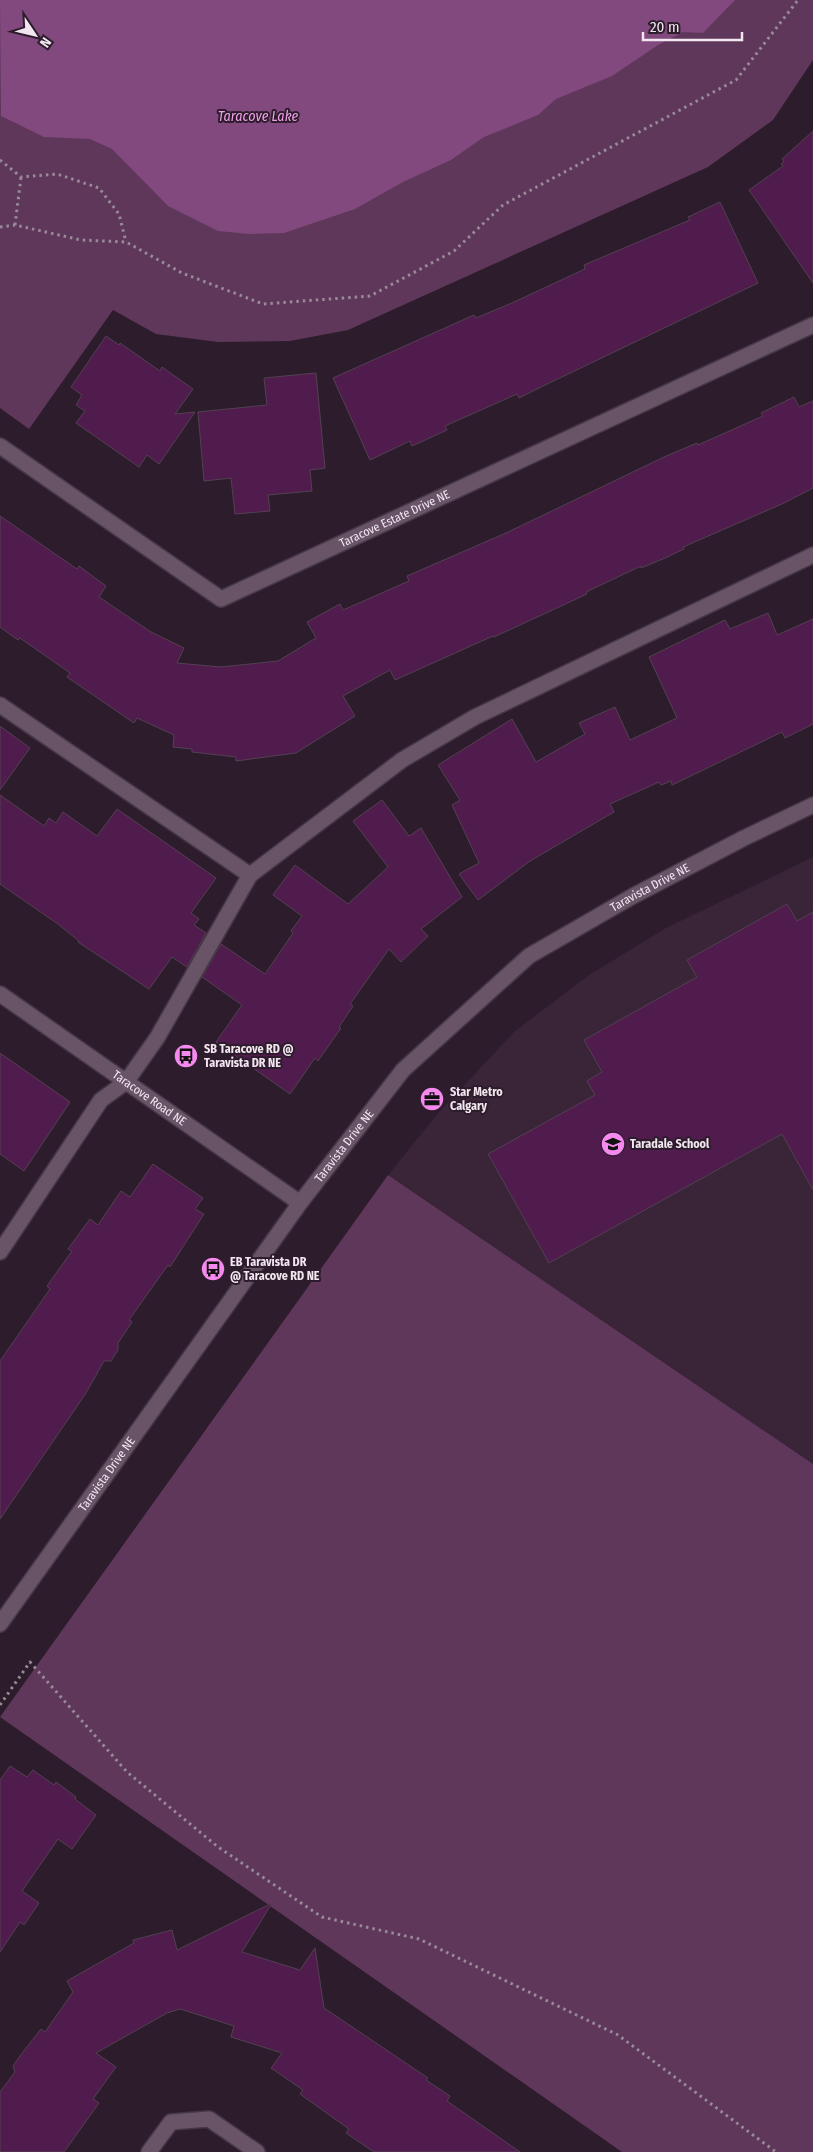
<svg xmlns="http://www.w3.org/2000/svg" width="813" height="2152" font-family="'Fira Sans Condensed',sans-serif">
  <rect width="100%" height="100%" fill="#2d1c2b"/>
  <!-- built -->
  <path fill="#3a2438" d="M813,857v607l-425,-289 51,-63 76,-81 74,-56 77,-47z"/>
  <!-- green -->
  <path fill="#5e375b" d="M0,0h813v60l-40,60 -65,47 -360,163 -58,11 -72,1 -62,-8 -43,-24 -84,119 -29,-21z
    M388,1175l425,289v688h-191l-622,-435z"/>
  <!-- water -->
  <path fill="#81497d" d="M0,0h735l-32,33 -20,-1 -25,13 -46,31 -56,23 -18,16 -54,22 -33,23 -48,22 -48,27 -71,24 -35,1 -31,-3 -50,-25 -56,-57 -22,-10 -46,-2 -43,-21z"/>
  <!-- building -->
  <path fill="#501b4d" stroke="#534152" d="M813,131v152l-64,-93 34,-24 -2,-2 3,-2 -2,-3z
    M720,202l38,81 -217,104 -22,11 -2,-4 -72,32 2,4 -35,16 -2,-5 -40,19 -37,-82 141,-63 2,3 36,-15 73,-34 -1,-4 106,-45 -2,-3z
    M106,336l13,9 1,-2 40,28 2,-4 31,22 -18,25 20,-2 -36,52 -12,-9 -8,12 -63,-44 9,-12 -9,-6 6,-10 -11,-8z
    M316,373l9,95 -15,2 2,21 -44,4 2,16 -35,3 -4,-36 -27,3 -6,-69 69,-7 -3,-27z
    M794,397l5,10 14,-6v87l-31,16 -99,43 1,2 -19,9 -24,10v-2l-55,26 1,2 -93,43 -1,-1 -98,44 -5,-10 -47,26 12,20 -59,37 -60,8v-4l-44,-5v-3l-19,-2 1,-12 -37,-17 -3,5 -67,-46 3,-4 -50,-35 -2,2 -18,-13v-111l77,53 2,-3 27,20 -7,11 52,35 33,16 -7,15 44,4 57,-6 38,-23 -9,-16 33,-18 3,6 66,-29 -2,-5 99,-43 158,-76 33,-14 1,2 65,-29 -2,-3z
    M768,613l9,22 36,-16v105l-28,14 -3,-6 -110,53 -1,-4 -10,4 -2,-3 -49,22 4,8 -84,49 -52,39 -19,-26 20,-11 -27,-58 8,-5 -22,-35 74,-46 24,43 49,-28 -6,-11 36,-16 15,33 47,-22 -28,-61 76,-37 5,9z
    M0,726l30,22 -30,42z
    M0,795l44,31 5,-8 7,5 7,-11 34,24 20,-27 99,69 -25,35 8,6 -5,6 12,8 -19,34 -15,-10 -23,32 -71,-47 1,-1 -21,-17 -58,-40z
    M382,800l27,36 12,-8 41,69 -41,32 7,7 -27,26 -12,-13 -39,55 3,2 -14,21 2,1 -23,33 -3,-3 -25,36 -74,-52 26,-37 -40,-28 19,-33 44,30 28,-41 -2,-2 11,-15 -29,-21 22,-30 53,39 40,-37 -35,-46z
    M787,904l10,17 16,-9v278l-31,-56 -233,129 -61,-109 107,-59 -8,-14 15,-9 -18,-32 113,-63 -10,-17z
    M0,1053l70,49 -46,69 -24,-17z
    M153,1164l50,34 -8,11 9,5 -34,53 -2,-2 -39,55 3,2 -14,21v7l-7,11h-7l-18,32 -86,126v-158l50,-72 -3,-3 25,-35 -4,-2 22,-30 8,6 23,-34 9,6z
    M10,1766l17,11 6,-7 21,15 2,-3 20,15 -1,2 21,16 -24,34 -14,-10 -36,52 17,12 -15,22 -4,-3 -20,30v-172z
    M272,1903l-30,49 58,18 15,-22 9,60 104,70 -2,2 24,16 -3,5 73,51h-146l-28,-19 3,-4 -49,-35 3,-4 -32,-22 11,-15 -51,-16 3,-11 -54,-17 -13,4 -71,40 20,14 -23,32 6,4 -35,49h-64v-60l15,-20 -2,-6 7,-10 21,-27 4,3 28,-40 -6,-11 67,-38 -1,-3 39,-10 5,20z"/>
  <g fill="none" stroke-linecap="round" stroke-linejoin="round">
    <!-- minor casing -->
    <g stroke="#453744" stroke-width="18">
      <g id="minor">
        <path id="s1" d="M0,446l221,153 592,-274"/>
        <path d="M0,705l250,170"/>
        <path id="s2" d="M0,994l300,209"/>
        <path d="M0,1252l101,-152 25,-18 31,-44 93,-163 152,-115 73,-43 338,-162"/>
        <path id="s3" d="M0,1624l300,-421 103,-133 126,-114 104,-60 111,-58 69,-33"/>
        <path d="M149,2152l22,-30 38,-3 48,33"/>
      </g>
    </g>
    <!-- path -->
    <path stroke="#998a97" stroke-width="3" stroke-dasharray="2.5 4" stroke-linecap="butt" d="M0,160l21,17 36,-3 42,14 20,26 7,28
      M15,225l6,-48
      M0,227l15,-2 66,15 45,2 56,31 81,31 107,-8 84,-45 49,-46 233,-125 62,-80
      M0,1705l30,-43 97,110 91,75 104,70 97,22 199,96 158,117"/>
    <!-- minor -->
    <use href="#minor" stroke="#685466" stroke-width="15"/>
  </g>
  <!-- icons -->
  <defs>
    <g id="bus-disc" transform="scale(1.25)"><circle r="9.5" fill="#f589ee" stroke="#2d1c2b"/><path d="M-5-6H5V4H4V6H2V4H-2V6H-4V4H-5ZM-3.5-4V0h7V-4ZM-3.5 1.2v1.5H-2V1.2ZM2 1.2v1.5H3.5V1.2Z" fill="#111"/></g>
    <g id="office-disc" transform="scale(1.25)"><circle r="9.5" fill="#f589ee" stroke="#2d1c2b"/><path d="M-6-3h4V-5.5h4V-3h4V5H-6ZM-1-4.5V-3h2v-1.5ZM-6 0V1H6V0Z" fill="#111"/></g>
    <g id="school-disc" transform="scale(1.25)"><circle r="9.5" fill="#f589ee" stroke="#2d1c2b"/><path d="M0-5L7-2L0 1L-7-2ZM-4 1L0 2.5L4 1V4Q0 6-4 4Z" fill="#111"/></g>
  </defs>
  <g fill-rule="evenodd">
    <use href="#bus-disc" x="186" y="1056"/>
    <use href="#office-disc" x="432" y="1099"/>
    <use href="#school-disc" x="613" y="1144"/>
    <use href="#bus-disc" x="213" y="1269"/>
  </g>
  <g text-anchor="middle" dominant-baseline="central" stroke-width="4" stroke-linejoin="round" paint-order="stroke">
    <!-- street labels -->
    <g font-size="12" fill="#f2e6f0" stroke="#2d1c2b">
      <text stroke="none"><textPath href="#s1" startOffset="460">Taracove Estate Drive NE</textPath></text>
      <text stroke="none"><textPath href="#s3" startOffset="994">Taravista Drive NE</textPath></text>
      <text stroke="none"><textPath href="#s2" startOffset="182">Taracove Road NE</textPath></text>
      <text stroke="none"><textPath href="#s3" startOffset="589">Taravista Drive NE</textPath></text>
      <text stroke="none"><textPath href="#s3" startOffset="184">Taravista Drive NE</textPath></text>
    </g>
    <!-- poi labels -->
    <g font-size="12" font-weight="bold" fill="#f2e6f0" stroke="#2d1c2b" text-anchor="start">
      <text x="204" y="1049">SB Taracove RD @<tspan x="204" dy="14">Taravista DR NE</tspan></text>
      <text x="450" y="1092">Star Metro<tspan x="450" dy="14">Calgary</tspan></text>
      <text x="630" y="1144">Taradale School</text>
      <text x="230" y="1262">EB Taravista DR<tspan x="230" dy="14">@ Taracove RD NE</tspan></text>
    </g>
    <!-- water labels -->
    <g font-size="14" font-style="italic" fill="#f1a0ea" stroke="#2d1c2b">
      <text x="258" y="116">Taracove Lake</text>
    </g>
  </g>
  <!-- north arrow -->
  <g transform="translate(35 35) rotate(125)" stroke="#2d1c2b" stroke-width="4" paint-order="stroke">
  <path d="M0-4L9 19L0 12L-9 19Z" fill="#f2e6f0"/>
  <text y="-8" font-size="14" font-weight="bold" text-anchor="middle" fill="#f2e6f0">N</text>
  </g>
  <!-- scale -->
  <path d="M643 32v8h99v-8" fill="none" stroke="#f2e6f0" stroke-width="2.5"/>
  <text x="650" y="32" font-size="15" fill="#f2e6f0" stroke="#2d1c2b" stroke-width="4" paint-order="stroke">20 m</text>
</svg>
